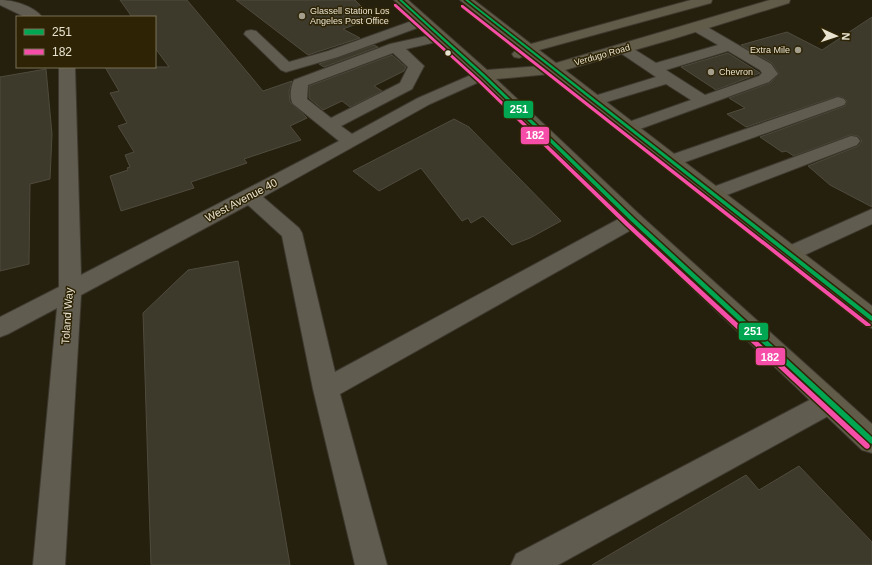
<svg xmlns="http://www.w3.org/2000/svg" width="872" height="565" font-family="Helvetica,sans-serif">
  <rect width="100%" height="100%" fill="#251f0e"/>
  <!-- building -->
  <path fill="#3d392b" stroke="#4f4b3d" d="M120,0h67l76,91 29,-10 -3,11 1,10 17,16 -17,8 11,14 -57,19 3,4 -56,19 3,6 -73,23 -11,-35 18,-6 -1,-2 3,-1 -5,-12 9,-3 -16,-26 9,-3 -17,-30 9,-2 -14,-24h64l-14,-19v-31h-23z
    M236,0h119l18,18 -30,11 17,9 -52,17z
    M872,17v190l-42,-22 -22,-19 50,-20 4,-5 -4,-5 -8,-1 -56,21 -8,-5 -4,1 -22,-15 85,-31 2,-5 -3,-3 -6,-2 -92,31 -19,-13 18,-6 -16,-10 41,-15 9,-9 -7,-11 -31,-18 46,-13 35,18z
    M374,45l4,2 -54,20 -5,-3z
    M728,53l32,20 -44,17 -35,-23z
    M392,55l14,12 -2,4 -30,15 8,5 -32,16 -8,-6 -19,9 -14,-12v-12z
    M46,69l6,65 -2,45 -20,5 -1,80 -29,7v-194z
    M454,119l15,8 92,94 -31,17 -18,7 -29,-29 -12,7 -3,-5 -6,3 -41,-53 -42,23 -26,-20z
    M238,261l52,304h-139l-8,-252 45,-43z
    M799,466l73,76v23h-280l154,-90 13,15z"/>
  <g fill="none" stroke-linecap="round" stroke-linejoin="round">
    <!-- minor casing -->
    <g stroke="#3e392e" stroke-width="2">
      <path id="minor" d="M0,0c13,0 34,6 42,17h-17l-25,-12z
        M423,17l5,1 2,3 -2,3 -90,33 -52,15 -5,-2 -37,-36 2,-3 5,-1 5,1 33,31 39,-11z
        M697,23l5,1 69,40 7,10 -9,8 -140,51 -6,-1 -3,-4 3,-4 68,-24 -25,-16 -66,20 -6,2 -6,-2 -2,-3 2,-3 68,-21 -37,-25 -2,-3 2,-3 5,-1 5,1 27,17 62,-18 -26,-15 -2,-3 2,-3zM728,51l32,19 2,3 -3,3 -54,19 -39,-25z
        M440,33l5,1 2,3 -2,3 -39,9 18,17 -12,23 -71,37 11,8 66,-36 60,-26 5,-2 5,2 3,3 -3,3 -58,26 -167,93 36,31 3,5 33,139 291,-157 7,-2 7,2 3,5 -3,5 -300,169 47,171h-32l-42,-176 -31,-153 -34,-31 -167,90 -16,270h-32l24,-257 -49,26 -8,3v-20l59,-30v-220h16l6,208 258,-134 -46,-37c-4,-5 -2,-19 1,-24l96,-36zM393,53l15,14 -8,16 -69,35 -24,-19 1,-14z
        M838,97l6,2 2,3 -2,3 -167,60 -6,1 -6,-1 -3,-4 3,-4z
        M851,136l6,1 3,4 -3,4 -138,53 -7,2 -7,-2 -3,-4 3,-4z
        M872,209v15l-76,35 -7,2 -7,-2 -4,-5 4,-5z
        M830,391l9,3 4,8 -4,8 -281,155h-47l5,-11 305,-160z"/>
    </g>
    <!-- major casing -->
    <g stroke="#3e392e" stroke-width="2">
      <path id="major" d="M394,0h14l79,70 53,-4 -13,-11 -8,3 -5,-1 -2,-3 6,-6 -58,-48h14l57,44 160,-44h21l-1,3 -172,47 17,13 214,-63h20l-1,3 -116,36 -108,31 307,236v22l-8,-3 -314,-251 -54,5 144,136 232,209v29l-10,-3 -236,-225 -148,-147z"/>
    </g>
    <!-- minor -->
    <use href="#minor" fill="#605c50" fill-rule="evenodd"/>
    <!-- major -->
    <use href="#major" fill="#615b49" fill-rule="evenodd"/>
    <!-- bus-1 casing -->
    <g stroke="#2e2405" stroke-width="3">
      <path id="bus-1" d="M399,0h3l82,74 151,145 237,218v7l-2,-1 -239,-222 -149,-145z
        M465,0h3l404,316v5l-2,-1z"/>
    </g>
    <!-- bus-2 casing -->
    <g stroke="#2e2405" stroke-width="3">
      <path id="bus-2" d="M394,4h2l83,75 151,145 239,220 1,2 -1,2 -2,1 -2,-1 -239,-222 -149,-145 -83,-75z
        M461,5h2l407,319 1,1 -1,1h-4l-405,-319z"/>
    </g>
    <!-- bus-1 -->
    <use href="#bus-1" fill="#00a651" fill-rule="evenodd"/>
    <!-- bus-2 -->
    <use href="#bus-2" fill="#f54da8" fill-rule="evenodd"/>
  </g>
  <!-- markers -->
  <g fill="#a49e8d" stroke="#2e2405" stroke-width="1.5">
    <circle cx="302" cy="16" r="4"/>
    <circle cx="798" cy="50" r="4"/>
    <circle cx="711" cy="72" r="4"/>
  </g>
  <circle fill="#e9e3d1" stroke="#2e2405" stroke-width="1.5" cx="448" cy="53" r="3.5"/>
  <g text-anchor="middle" dominant-baseline="central" stroke-width="3" stroke-linejoin="round" paint-order="stroke">
    <!-- far-poi labels -->
    <g font-size="9" fill="#e9e3d1" stroke="#2e2405" text-anchor="start">
      <text x="310" y="11">Glassell Station Los<tspan x="310" dy="10">Angeles Post Office</tspan></text>
      <text x="790" y="50" text-anchor="end">Extra Mile</text>
      <text x="719" y="72">Chevron</text>
    </g>
    <!-- far-street labels -->
    <g font-size="9" fill="#e9e3d1" stroke="#2e2405">
      <text transform="translate(602 55) rotate(-16)">Verdugo Road</text>
    </g>
    <!-- street labels -->
    <g font-size="11" fill="#e9e3d1" stroke="#2e2405">
      <text transform="translate(241 200) rotate(-28)">West Avenue 40</text>
      <text transform="translate(67 316) rotate(-86)">Toland Way</text>
    </g>
  </g>
  <g stroke="#2e2405" stroke-width="1.5">
    <rect x="503" y="100" width="31" height="19" rx="4" fill="#00a651"/>
    <rect x="520" y="126" width="30" height="19" rx="4" fill="#f54da8"/>
    <rect x="738" y="322" width="31" height="19" rx="4" fill="#00a651"/>
    <rect x="755" y="347" width="31" height="19" rx="4" fill="#f54da8"/>
  </g>
  <g font-size="11" text-anchor="middle" font-weight="bold" fill="#fff">
    <text x="519" y="113">251</text>
    <text x="535" y="139">182</text>
    <text x="753" y="335">251</text>
    <text x="770" y="361">182</text>
  </g>
  <!-- legend -->
  <rect x="16" y="16" width="140" height="52" fill="#2e2405" stroke="#797057"/>
  <rect x="24" y="29" width="20" height="6" fill="#00a651" stroke="#797057"/>
  <text x="52" y="36" font-size="12" fill="#e9e3d1">251</text>
  <rect x="24" y="49" width="20" height="6" fill="#f54da8" stroke="#797057"/>
  <text x="52" y="56" font-size="12" fill="#e9e3d1">182</text>
  <!-- north arrow -->
  <g transform="translate(836 36) rotate(93)" stroke="#2e2405" stroke-width="3" paint-order="stroke">
  <path d="M0-3L7 15L0 10L-7 15Z" fill="#e9e3d1"/>
  <text y="-6" font-size="11" font-weight="bold" text-anchor="middle" fill="#e9e3d1">N</text>
  </g>
</svg>
